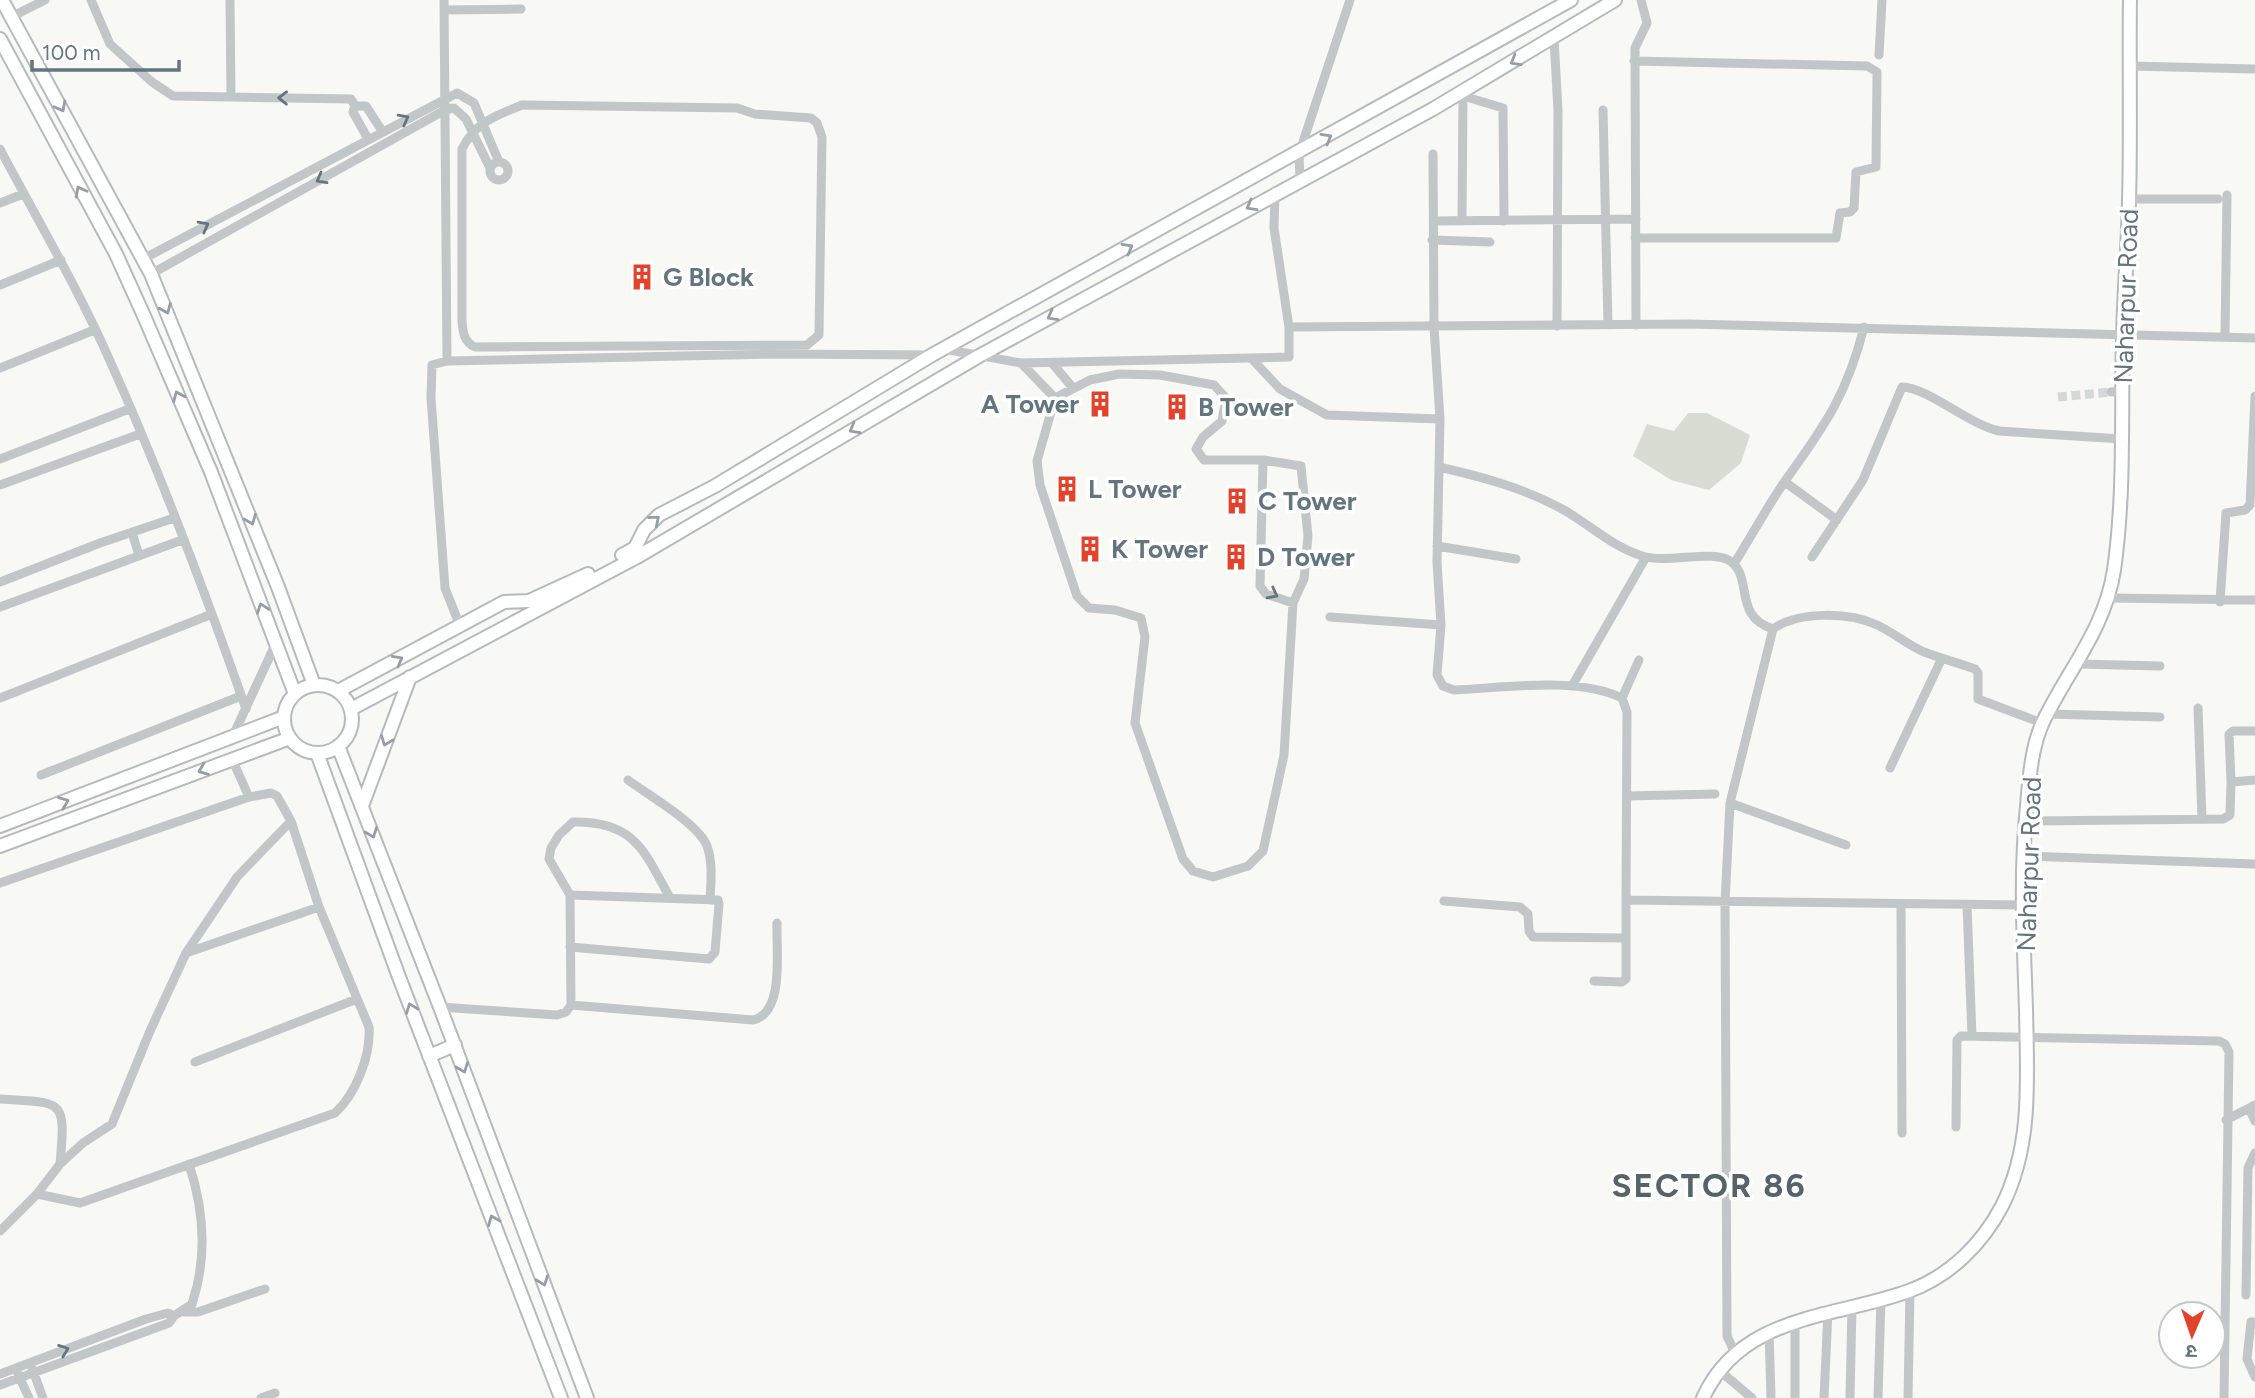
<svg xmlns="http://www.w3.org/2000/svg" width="2255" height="1398" font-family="Figtree,'Noto Sans Devanagari',sans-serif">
  <rect width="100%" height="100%" fill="#f8f8f5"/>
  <!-- green -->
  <path fill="#d8ddd4" d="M1688,413h19l43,22 -9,28 -32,27 -38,-10 -38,-24 14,-32 27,7z"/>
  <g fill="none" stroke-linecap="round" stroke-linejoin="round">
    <!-- street-tunnel -->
    <path stroke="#d3d8d8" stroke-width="9" stroke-dasharray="9 4.5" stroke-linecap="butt" d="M2058,397l53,-5"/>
    <!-- secondary casing -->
    <g stroke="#b4babe" stroke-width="16">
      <path id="secondary" d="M2,0l149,274 127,313 36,98
        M0,39l116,215 28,62 67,156 84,222
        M622,555l13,-7 9,-18 15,-15 56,-29 217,-131 639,-355
        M284 719a34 34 0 1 1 68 0a34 34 0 1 1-68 0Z
        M338,691l166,-89 25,-1 59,-27
        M351,709l286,-152 342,-201 454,-247 182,-109
        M338,746l102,261 147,391
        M317,753l82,224 162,421
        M362,806l48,-129
        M0,826l284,-109
        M0,846l290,-108
        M429,1056l26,-11
        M1703,1398c38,-84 132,-80 206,-107 41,-15 73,-47 93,-85 31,-61 25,-130 24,-197 -2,-63 -6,-129 0,-192 3,-31 4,-67 17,-95 25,-52 62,-93 71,-152 11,-77 7,-155 9,-233 1,-45 5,-91 6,-136 2,-67 0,-134 1,-201"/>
    </g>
    <!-- street -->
    <path stroke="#c1c6c9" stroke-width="9" d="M91,0l19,44 42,38 21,14 58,1
      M230,0l1,97 120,2 4,7 -2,6 15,27
      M444,0l3,361 329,-7 155,1
      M444,10l77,-1
      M11,17l34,-17
      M1554,38l4,73 -1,215
      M1879,55l3,-55
      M1634,61l233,5 10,6 -1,95 -20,5 -2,36 -4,4 -10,1 -4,25h-201
      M2129,66l126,3
      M1463,96l40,12 1,113
      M522,105l215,3 18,6 56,4 6,5 5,14 -3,198 -12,10 -332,2c-11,-5 -12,-14 -13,-26v-172c13,-27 34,-33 60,-44z
      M355,106h11l16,25
      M1603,110l5,215
      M0,149c37,70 78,139 110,212 51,113 95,231 136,348
      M490 171a9 9 0 1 1 18 0a9 9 0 1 1-18 0Z
      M1300,179l-1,-25 51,-154
      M2130,199h88
      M0,203l23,-9
      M1434,221l202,-2
      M1462,221l1,-128
      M1432,240l58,2
      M143,259l314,-166 17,10 25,59
      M151,274l294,-164 9,-2 12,11 24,49
      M0,285l61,-25
      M1636,325l-1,-277 12,-25 -6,-23
      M1289,327l399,-3 567,14
      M2225,336l2,-141
      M944,349l77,14 268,-6v-30l-15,-99 1,-36
      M1253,360l27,29 47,26 113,4 -6,-92 -1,-173
      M447,361l-15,4 -1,33 14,190 15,38
      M1021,363l34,35
      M1052,363l21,25
      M0,368l94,-38
      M1119,374l41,1 54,10 12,13 -4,23 -19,16 -7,12 8,11h59l38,6 7,70 -4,43 -11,24 -9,152 -21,96 -15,15 -35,11 -20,-6 -10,-12 -48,-136 10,-86 -4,-19 -26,-8 -26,-2 -12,-12 -37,-111 -3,-24 18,-63 35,-18z
      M2111,392l11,-1
      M1440,419l-3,143 4,63 -4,50 6,11 11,4c50,-2 122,-14 168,8l5,14 -1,188 398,5
      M0,459l129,-50
      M1263,460l-3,126 6,8 27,9
      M1439,467c44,10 85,21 125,43 26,15 49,37 78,46 26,8 71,-7 88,5 24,16 2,55 43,68
      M1785,482l52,38
      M0,485l140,-51
      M132,533l7,22
      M1437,546l79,13
      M1812,557l51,-77 39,-93c27,1 66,37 97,44l123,8
      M1734,564c17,-27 33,-57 51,-83 40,-56 62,-86 79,-154
      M0,582l100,-39 74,-25
      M2109,598l146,2
      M2220,602l6,-89 19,-3 5,-5 5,-109
      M0,607l182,-67
      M1330,617l111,8
      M2079,664l81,2
      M1572,686l74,-129
      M0,698l212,-84
      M1622,698l17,-38
      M2198,708l4,110
      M2048,714l112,3
      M232,738l43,-93
      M232,759l17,38
      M1890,768l52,-110
      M41,775l200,-79
      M628,780c20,15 71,44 79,66 6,16 4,37 3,54
      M2231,782l-2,-48 4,-3h22
      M1627,796l88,-2
      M1730,803l116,42
      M2026,821l197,-2 7,-4 1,-33 24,-2
      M2024,856l231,8
      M0,883l249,-86 22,-4 6,3 14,25 28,86 50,120c2,28 -13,67 -34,86l-255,90 -43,-9
      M1444,901l76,6 8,7 1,17 4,6 93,1
      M1901,905l1,228
      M1967,905l5,131
      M570,947l139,12 6,-7 4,-48 -1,-4 -148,-5
      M186,953l133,-46
      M1594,981l28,1 4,-3v-79
      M571,1005l182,15c32,-7 23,-69 24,-97
      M440,1007l117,8 9,-3 5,-7 -1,-110 -21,-36 2,-11 8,-13 14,-13c62,-1 71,29 97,76
      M195,1062l162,-63
      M0,1099c64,4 66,-1 60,65
      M2249,1108l6,13
      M2226,1120l29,-15
      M1956,1127l1,-87 4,-4 258,5 6,3 4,8 -5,346
      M0,1231l37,-37 23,-30 23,-21 29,-19 38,-93 36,-78 51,-76 54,-56
      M2246,1295l2,-127 7,-15
      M184,1312h14l67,-23
      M174,1316l18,-12c16,-48 12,-94 -3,-140
      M2255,1322h-4l-4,37 8,18
      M1769,1330l2,68
      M1736,1355l-9,-19 -2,-433 5,-100 43,-174c25,-18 76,-17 104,-4 16,7 30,20 47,27 16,6 34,11 51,17l3,4v26l64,24
      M32,1368l11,30
      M1721,1372l31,26
      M0,1374l146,-55 22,-6 6,3 -5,7 -169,62
      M18,1374l11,24
      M261,1398l14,-5
      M1795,1398v-77
      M1824,1398l4,-87
      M1850,1398l2,-92
      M1878,1398l3,-99
      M1908,1398l2,-107"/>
    <!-- secondary -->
    <use href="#secondary" stroke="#fff" stroke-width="12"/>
  </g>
  <!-- one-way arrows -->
  <defs><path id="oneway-chevron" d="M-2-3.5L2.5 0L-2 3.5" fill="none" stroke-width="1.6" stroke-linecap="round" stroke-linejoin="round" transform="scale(1.75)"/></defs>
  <g stroke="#929fa6">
    <use href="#oneway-chevron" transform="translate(1515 61) rotate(150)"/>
    <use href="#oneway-chevron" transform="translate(61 107) rotate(62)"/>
    <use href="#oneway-chevron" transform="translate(1327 138) rotate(-30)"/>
    <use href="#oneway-chevron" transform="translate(80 191) rotate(-118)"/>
    <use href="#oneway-chevron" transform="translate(1251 206) rotate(151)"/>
    <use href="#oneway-chevron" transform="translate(1128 248) rotate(-29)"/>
    <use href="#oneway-chevron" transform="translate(166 309) rotate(67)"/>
    <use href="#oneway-chevron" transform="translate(1052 316) rotate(151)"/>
    <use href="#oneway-chevron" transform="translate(178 396) rotate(-113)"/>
    <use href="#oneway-chevron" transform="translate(854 429) rotate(150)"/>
    <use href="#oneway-chevron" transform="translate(251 520) rotate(68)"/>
    <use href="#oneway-chevron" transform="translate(655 520) rotate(-40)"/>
    <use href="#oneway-chevron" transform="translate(262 608) rotate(-110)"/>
    <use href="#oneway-chevron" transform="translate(398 660) rotate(-29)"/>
    <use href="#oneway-chevron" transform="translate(386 741) rotate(111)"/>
    <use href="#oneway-chevron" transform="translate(203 770) rotate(159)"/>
    <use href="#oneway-chevron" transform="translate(64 802) rotate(-21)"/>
    <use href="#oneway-chevron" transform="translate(372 833) rotate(69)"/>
    <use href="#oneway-chevron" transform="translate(411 1008) rotate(-111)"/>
    <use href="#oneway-chevron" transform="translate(463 1068) rotate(69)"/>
    <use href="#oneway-chevron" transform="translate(493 1220) rotate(-112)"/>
    <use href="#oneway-chevron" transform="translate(543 1281) rotate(70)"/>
  </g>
  <g stroke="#637680">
    <use href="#oneway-chevron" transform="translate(283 98) rotate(-179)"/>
    <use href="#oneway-chevron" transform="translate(404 119) rotate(-28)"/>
    <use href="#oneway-chevron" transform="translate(321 179) rotate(151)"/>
    <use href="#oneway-chevron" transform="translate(204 226) rotate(-28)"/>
    <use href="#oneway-chevron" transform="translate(1273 594) rotate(28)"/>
    <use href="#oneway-chevron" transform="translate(64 1350) rotate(-20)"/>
  </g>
  <!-- icons -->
  <defs>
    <g id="building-bare" transform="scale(2.1)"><path d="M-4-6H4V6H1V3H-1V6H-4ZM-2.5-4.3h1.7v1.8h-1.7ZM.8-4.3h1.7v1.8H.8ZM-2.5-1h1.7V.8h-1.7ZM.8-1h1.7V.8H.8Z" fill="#e3432a" stroke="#fff" stroke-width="2.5" paint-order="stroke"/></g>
  </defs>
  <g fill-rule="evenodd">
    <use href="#building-bare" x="642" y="277"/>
    <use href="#building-bare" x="1100" y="404"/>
    <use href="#building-bare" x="1177" y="407"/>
    <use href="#building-bare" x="1067" y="489"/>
    <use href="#building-bare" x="1237" y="501"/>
    <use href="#building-bare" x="1090" y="549"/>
    <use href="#building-bare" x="1236" y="557"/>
  </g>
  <g text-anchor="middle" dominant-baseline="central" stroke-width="7" stroke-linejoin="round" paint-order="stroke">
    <!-- poi labels -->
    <g font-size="26" font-weight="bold" fill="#637680" stroke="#fff" text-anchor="start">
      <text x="663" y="277">G Block</text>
      <text x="1079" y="404" text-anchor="end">A Tower</text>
      <text x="1198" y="407">B Tower</text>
      <text x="1088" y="489">L Tower</text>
      <text x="1258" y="501">C Tower</text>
      <text x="1111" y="549">K Tower</text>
      <text x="1257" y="557">D Tower</text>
    </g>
    <!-- street labels -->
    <g font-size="26" fill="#637680" stroke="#fff">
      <text transform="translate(2126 296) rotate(-88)">Naharpur Road</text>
      <text transform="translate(2029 864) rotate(-88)">Naharpur Road</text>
    </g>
    <!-- district labels -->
    <g font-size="33" font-weight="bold" letter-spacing="2" fill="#55646b" stroke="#fff">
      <text x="1709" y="1185">SECTOR 86</text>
    </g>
  </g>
  <!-- north arrow -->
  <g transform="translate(2192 1335) rotate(182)"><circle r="33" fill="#ffffff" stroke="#c1c8cc" stroke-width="2"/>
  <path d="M0-5L12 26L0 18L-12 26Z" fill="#e3432a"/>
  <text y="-10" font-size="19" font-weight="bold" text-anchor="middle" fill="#637680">उ</text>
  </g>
  <!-- scale -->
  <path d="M32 60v10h147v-10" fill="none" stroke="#637680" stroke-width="3.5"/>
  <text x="42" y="60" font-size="21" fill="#637680" stroke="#ffffff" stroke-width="5" paint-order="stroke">100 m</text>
</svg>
